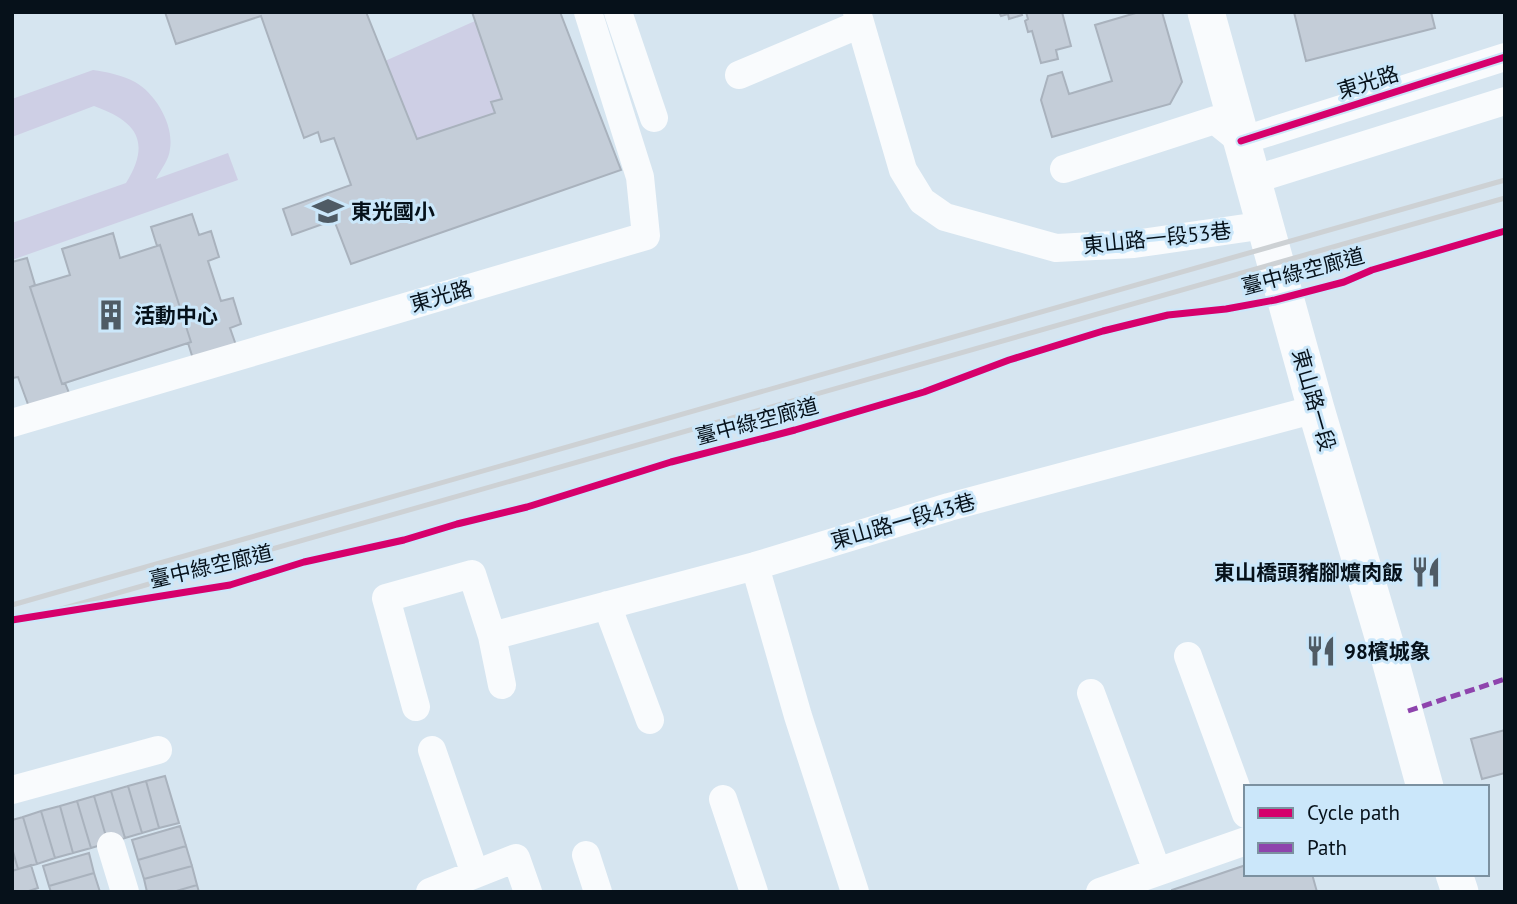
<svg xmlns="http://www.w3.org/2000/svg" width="1517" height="904" font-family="'PT Sans','Noto Sans TC',sans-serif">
  <rect width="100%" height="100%" fill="#d6e5f0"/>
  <!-- green -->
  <path fill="#cecfe5" d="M475,21l27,78 -7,14 -78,26 -32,-78z
    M93,70c14,2 29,5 42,12 21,12 39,43 35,67 -1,11 -9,20 -14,30l72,-26 10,27 -226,80v-37l114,-40c26,-42 10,-62 -32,-77l-82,31v-38z"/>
  <!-- building -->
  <path fill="#c4cdd8" stroke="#a9b2bd" stroke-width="2" d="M165,12h201l51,127 78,-26 -4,-11 11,-3 -30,-87h88l61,158 -270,94 -17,-44 -42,15 -9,-26 68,-24 -17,-47 -13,4 -3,-10 -14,6 -43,-122 -85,28z
    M999,12h22l1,3 -13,4 -1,-5 -7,2z
    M1026,12h36l9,34 -15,4 2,9 -17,4 -9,-32 -4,1 -3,-11 3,-2z
    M1139,12h23l20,70 -12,22 -118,33 -11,-37 7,-24 14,-4 7,22 43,-13 -17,-56z
    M1294,12h137l4,16 -129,33z
    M192,214l7,21 12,-4 8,26 -11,4 13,40 12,-3 8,26 -11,4 7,20 -43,14 -6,-19 3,-1 -31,-97 -3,1 -6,-19z
    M113,233l7,25 40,-13 31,97 -129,42 -32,-97 40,-12 -8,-26z
    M27,258l8,27 -5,2 32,97 3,-1 4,10 -40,14 -11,-30 -6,1v-116z
    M1505,730v43l-23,6 -11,-40z
    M165,776l14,47 -20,5 -13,-47z
    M146,781l13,47 -17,5 -14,-47z
    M128,786l14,47 -17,5 -14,-47z
    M111,791l14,47 -17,5 -14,-47z
    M94,796l14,47 -17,5 -14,-47z
    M77,801l14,47 -18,5 -13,-47z
    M60,806l13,47 -18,5 -14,-47z
    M41,811l14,47 -18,6 -14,-47z
    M23,817l14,47 -19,5 -6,-21v-28z
    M180,826l6,20 -48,14 -6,-20z
    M186,846l6,20 -48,13 -6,-19z
    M12,848l6,21 -6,2z
    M89,853l5,20 -45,13 -6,-20z
    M31,865l7,23 -12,4h-14v-21z
    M1246,865v9h66l5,18h-145v-2z
    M192,866l5,19 -24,7h-26l-3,-13z
    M94,873l6,19h-49l-2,-6z
    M197,885l2,7h-26z"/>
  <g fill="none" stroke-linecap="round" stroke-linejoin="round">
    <!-- minor -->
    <path stroke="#f9fbfd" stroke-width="28" d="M618,12l36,106
      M857,12l46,158 19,31 23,16 111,31 78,-4 132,-19
      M739,75l121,-51
      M1064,169l151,-49 26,21 264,-84
      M1253,180l252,-79
      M12,423l634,-187 -6,-59 -52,-165
      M755,566l43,150 57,176
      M607,605l43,115
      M492,636l263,-70 194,-59 367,-98
      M1188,656l58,158
      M1091,693l66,178
      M416,707l-30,-109 86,-24 20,62 10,49
      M432,750l43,124
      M12,790l146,-40
      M723,799l31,93
      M111,846l14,46
      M586,855l12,37
      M430,892l86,-34 12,34
      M1100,892l146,-51"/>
    <!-- major -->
    <path stroke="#f9fbfd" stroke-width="37" d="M1206,12l110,397 74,251 35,127
      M1454,874l6,18"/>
    <!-- rail -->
    <path stroke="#cdd1d4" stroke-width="5" d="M12,605l1493,-425
      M12,623l1493,-425"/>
    <!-- quiet -->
    <path stroke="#8e44ad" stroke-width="5" stroke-dasharray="10 5" stroke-linecap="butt" d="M1408,711l97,-32"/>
    <!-- cycleway casing -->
    <g stroke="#cbe7fa" stroke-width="11">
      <path id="cycleway" d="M1241,141l264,-84
        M12,620l218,-35 74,-23 100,-22 53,-16 70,-17 144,-45 124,-32 129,-38 85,-32 94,-29 65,-16 58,-6 49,-9 69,-18 28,-12 133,-39"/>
    </g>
    <!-- cycleway -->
    <use href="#cycleway" stroke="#d6006c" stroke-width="7"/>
  </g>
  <!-- icons -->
  <defs>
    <g id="school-bare" transform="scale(2.415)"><path d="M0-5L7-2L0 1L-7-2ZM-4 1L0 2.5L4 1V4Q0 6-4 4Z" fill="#4f5b65" stroke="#cbe7fa" stroke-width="2.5" paint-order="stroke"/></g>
    <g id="building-bare" transform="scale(2.415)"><path d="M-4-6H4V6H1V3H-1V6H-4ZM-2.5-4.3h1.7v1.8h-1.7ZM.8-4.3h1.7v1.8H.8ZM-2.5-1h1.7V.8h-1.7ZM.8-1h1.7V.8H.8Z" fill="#4f5b65" stroke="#cbe7fa" stroke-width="2.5" paint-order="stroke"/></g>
    <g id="restaurant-bare" transform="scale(2.415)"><path d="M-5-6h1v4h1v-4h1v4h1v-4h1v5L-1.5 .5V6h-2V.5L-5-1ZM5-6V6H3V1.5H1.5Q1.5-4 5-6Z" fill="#4f5b65" stroke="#cbe7fa" stroke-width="2.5" paint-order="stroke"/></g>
  </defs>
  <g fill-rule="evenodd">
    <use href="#school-bare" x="328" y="211"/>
    <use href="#building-bare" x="111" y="315"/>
    <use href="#restaurant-bare" x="1426" y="572"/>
    <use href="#restaurant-bare" x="1321" y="651"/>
  </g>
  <g text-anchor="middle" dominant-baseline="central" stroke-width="6" stroke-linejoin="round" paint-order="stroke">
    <!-- street labels -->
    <g font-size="21" fill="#06111a" stroke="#cbe7fa">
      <text transform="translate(1368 82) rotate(-18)">東光路</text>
      <text transform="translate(1157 238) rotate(-6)">東山路一段53巷</text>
      <text transform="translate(1303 271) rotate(-15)">臺中綠空廊道</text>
      <text transform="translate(441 296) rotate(-16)">東光路</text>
      <text transform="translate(1314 400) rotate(74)">東山路一段</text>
      <text transform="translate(757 421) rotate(-15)">臺中綠空廊道</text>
      <text transform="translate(903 521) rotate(-16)">東山路一段43巷</text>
      <text transform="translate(211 566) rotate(-13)">臺中綠空廊道</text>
    </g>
    <!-- poi labels -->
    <g font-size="21" font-weight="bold" fill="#06111a" stroke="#cbe7fa" text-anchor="start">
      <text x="351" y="211">東光國小</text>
      <text x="134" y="315">活動中心</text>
      <text x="1403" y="572" text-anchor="end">東山橋頭豬腳爌肉飯</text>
      <text x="1344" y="651">98檳城象</text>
    </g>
  </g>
  <!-- border -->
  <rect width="1517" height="904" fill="none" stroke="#06111a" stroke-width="28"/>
  <!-- legend -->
  <rect x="1244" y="785" width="245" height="91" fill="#cbe7fa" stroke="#7c91a0" stroke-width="2"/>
  <rect x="1258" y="808" width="35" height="10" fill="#d6006c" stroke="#7c91a0" stroke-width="2"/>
  <text x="1307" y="820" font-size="21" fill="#06111a">Cycle path</text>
  <rect x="1258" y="843" width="35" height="10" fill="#8e44ad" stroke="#7c91a0" stroke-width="2"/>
  <text x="1307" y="855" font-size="21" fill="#06111a">Path</text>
</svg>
